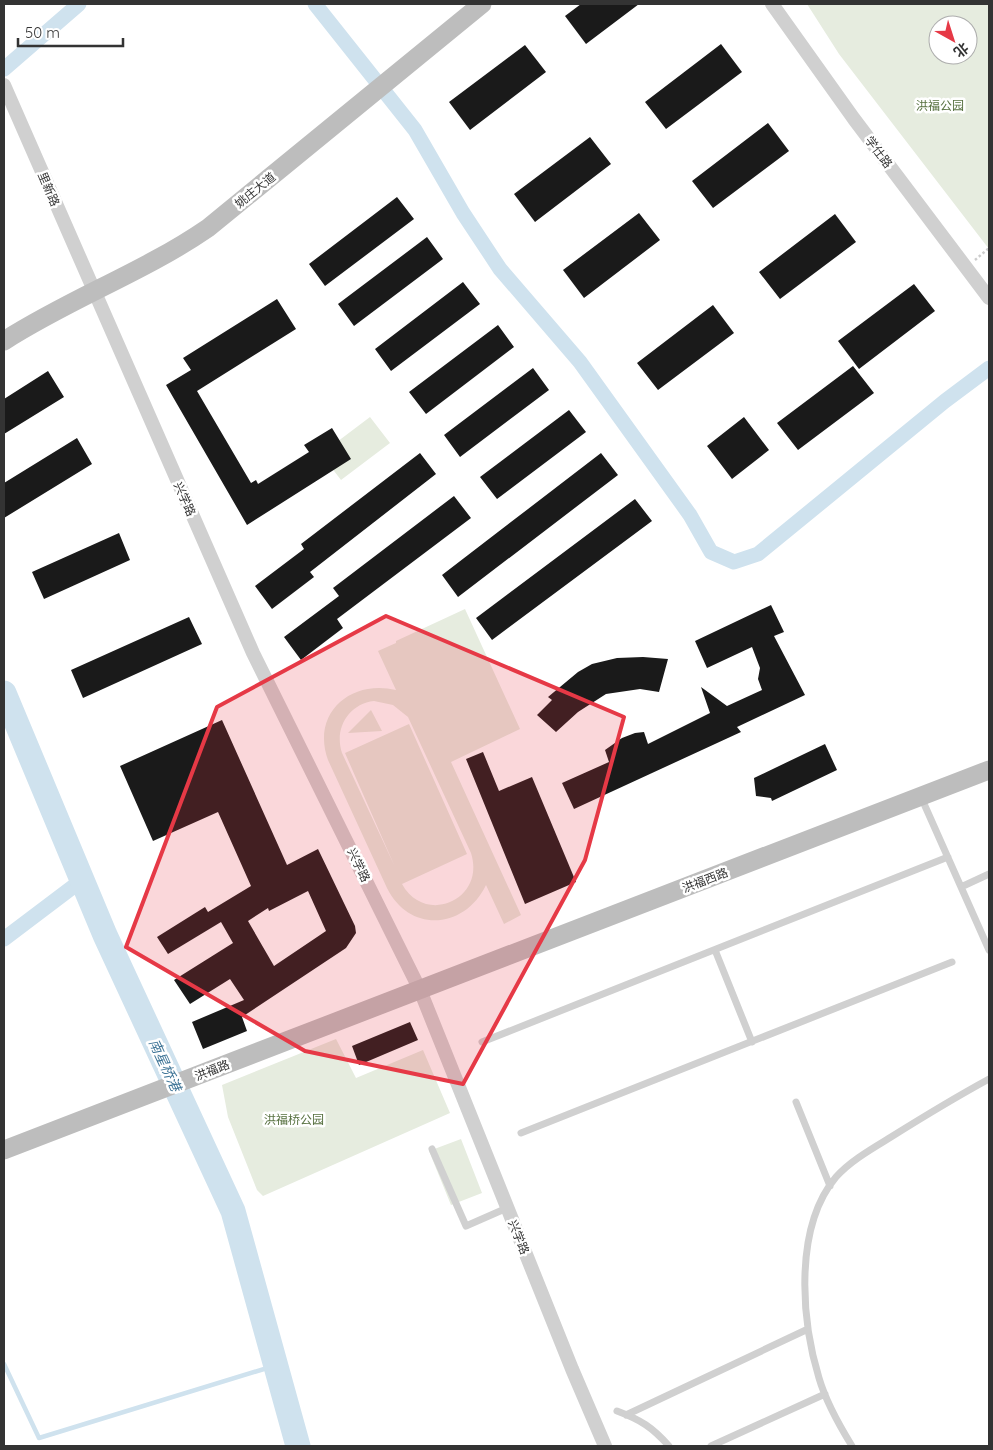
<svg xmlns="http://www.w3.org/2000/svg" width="993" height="1450" font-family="Quicksand,'Noto Sans SC',sans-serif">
  <rect width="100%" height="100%" fill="#fff"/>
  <!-- green -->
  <path fill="#e6ecdf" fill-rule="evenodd" d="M807,4h181l1,245 -150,-195zM938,25h30v30h-30z
    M370,417l20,26 -49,37 -20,-26z
    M465,609l55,120 -69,33 70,153 -17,9 -18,-39c-21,44 -76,49 -99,3l-59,-128c-17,-47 23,-81 68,-70l-18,-39 18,-8v-2zM374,701l19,4 15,12 63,136c15,47 -46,73 -69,31l65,-30 -58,-130 -64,29 50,114 -53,-114c-8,-24 6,-49 32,-52z
    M371,710l11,21 -34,2z
    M336,1039l20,39 67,-28 27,63 -187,83 -6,-6 -29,-73 -6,-32z
    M461,1139l21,54 -31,12 -22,-54z"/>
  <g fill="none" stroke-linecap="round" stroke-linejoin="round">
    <!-- stream -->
    <path stroke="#cfe2ee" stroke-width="4.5" d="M4,1364l35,74 238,-73"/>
    <!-- canal -->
    <path stroke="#cfe2ee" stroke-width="15" d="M315,4l100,126 48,83 37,56 80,93 110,153 21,37 23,10 24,-8 187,-153 44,-33
      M4,69l75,-65
      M4,939l78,-59"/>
    <!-- river -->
    <path stroke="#cfe2ee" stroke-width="25" d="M4,693l101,242 128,276 65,235"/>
  </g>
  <!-- building -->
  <path fill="#1a1a1a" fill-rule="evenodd" d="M581,4h58l-53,40 -21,-28z
    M721,44l21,28 -76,57 -21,-27z
    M525,45l21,27 -76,58 -21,-28z
    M768,123l21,28 -76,57 -21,-27z
    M590,137l21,27 -76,58 -21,-28z
    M397,197l17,22 -89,67 -16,-22z
    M639,213l21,27 -76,58 -21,-28z
    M835,214l21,28 -76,57 -21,-27z
    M427,237l16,22 -89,67 -16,-22z
    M463,282l17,22 -89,67 -16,-22z
    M914,284l21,27 -76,58 -21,-28z
    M277,299l19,30 -99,62 54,92 5,-3 2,4 51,-32 -5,-7 28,-17 19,31 -104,66 -81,-140 25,-15 -8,-12z
    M713,305l21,28 -76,57 -21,-27z
    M498,325l16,22 -88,67 -17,-22z
    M853,366l21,27 -76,57 -21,-27z
    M533,368l16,22 -89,67 -16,-22z
    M48,371l16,26 -60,37v-35z
    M569,410l17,22 -89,67 -17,-22z
    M744,417l25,33 -37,29 -25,-33z
    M77,438l15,26 -88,54v-35z
    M420,453l16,21 -126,98 4,5 -42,32 -17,-23 49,-37 -3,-5z
    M601,453l17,22 -160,122 -16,-22z
    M454,496l17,22 -134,101 6,9 -42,32 -17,-23 55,-41 -6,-8z
    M635,499l17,22 -160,119 -16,-22z
    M119,533l11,27 -86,39 -12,-27z
    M771,605l13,27 -10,4 31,59 -68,32 4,5 -167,77 -12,-26 47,-21 -4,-12 17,-12 13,-5 9,-1 4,12 62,-31 -9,-26 26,19 35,-16 -4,-11 2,-11 -8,-21 -45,21 -12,-27z
    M189,617l13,27 -119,54 -12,-28z
    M643,657l25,2 -9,33 -19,-3 -34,5 -28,18 -22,20 -19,-17 15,-15 -4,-3 30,-25 14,-8 25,-6z
    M222,720l65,145 31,-16 37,77 1,7 -10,15 -9,6 -95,63 5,14 -44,18 -11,-27 52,-22 -14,-21 -40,25 -16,-24 59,-37 -12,-21 -53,32 -11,-17 48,-30 3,5 43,-26 -33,-74 -65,29 -33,-75zM308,891l18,40 -52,35 -26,-45 20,-13 1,3z
    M825,744l12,26 -65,31 -1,-3 -15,-2 -2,-18z
    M483,752l16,39 33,-14 44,105 -51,22 -59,-145z
    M410,1022l8,18 -59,25 -7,-19z"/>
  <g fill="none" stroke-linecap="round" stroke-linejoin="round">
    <!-- path -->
    <path stroke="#cdcdcd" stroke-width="2.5" stroke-dasharray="2.5 2.5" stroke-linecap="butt" d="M975,260l14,-12"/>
    <!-- lane -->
    <path stroke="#d0d0d0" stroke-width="7" d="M921,797l68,153
      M961,887l28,-13
      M715,950l37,92
      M482,1042l466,-185
      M796,1102l34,84
      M521,1133l431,-171
      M432,1149l34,77 41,-18
      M617,1411c24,9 35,16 52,35
      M626,1415l182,-86
      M711,1446l114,-52
      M852,1446c-13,-21 -26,-44 -33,-68 -18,-59 -25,-151 17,-201 14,-16 37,-29 55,-40 32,-20 65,-40 98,-58"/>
    <!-- street -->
    <path stroke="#d0d0d0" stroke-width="14" d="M772,4l82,115 135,179
      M4,85l249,568 167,337 152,379 33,77"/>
    <!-- secondary -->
    <path stroke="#bdbdbd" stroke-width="19" d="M4,341c65,-42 140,-69 204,-113l274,-224
      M4,1150l985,-380"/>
  </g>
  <!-- marked area -->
  <path fill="#e63946" fill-opacity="0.2" stroke="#e63946" stroke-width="4" stroke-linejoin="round" d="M386,616l238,101 -39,143 -122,224 -158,-33 -179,-104 91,-240z"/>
  <g text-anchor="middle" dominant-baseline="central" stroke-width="5" stroke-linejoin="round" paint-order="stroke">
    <!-- park labels -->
    <g font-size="12" fill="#56703f" stroke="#fff">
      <text x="940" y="105">洪福公园</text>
      <text x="294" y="1119">洪福桥公园</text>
    </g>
    <!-- street labels -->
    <g font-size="12" fill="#333" stroke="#fff">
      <text transform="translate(879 152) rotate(53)">学仕路</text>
      <text transform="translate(49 189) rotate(67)">里新路</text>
      <text transform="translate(255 190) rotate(-39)">姚庄大道</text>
      <text transform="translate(185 499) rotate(66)">兴学路</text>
      <text transform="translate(359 865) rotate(64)">兴学路</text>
      <text transform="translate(705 880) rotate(-21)">洪福西路</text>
      <text transform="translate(212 1070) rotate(-21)">洪福路</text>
      <text transform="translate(519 1237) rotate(68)">兴学路</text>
    </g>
    <!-- water labels -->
    <g font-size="14" font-style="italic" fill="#3f7597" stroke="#fff">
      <text transform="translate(165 1065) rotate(65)">南星桥港</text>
    </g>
  </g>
  <!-- border -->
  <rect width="993" height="1450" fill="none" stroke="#333333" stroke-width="10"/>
  <!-- north arrow -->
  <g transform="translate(953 40) rotate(141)"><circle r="24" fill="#ffffff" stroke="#adadad"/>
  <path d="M0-4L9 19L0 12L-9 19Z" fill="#e63946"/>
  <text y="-8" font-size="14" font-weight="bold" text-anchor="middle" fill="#333333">北</text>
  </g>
  <!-- scale -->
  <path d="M18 38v8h105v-8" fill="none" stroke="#333333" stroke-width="2.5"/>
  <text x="25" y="38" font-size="15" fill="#333333" stroke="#ffffff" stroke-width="4" paint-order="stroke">50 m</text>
</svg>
